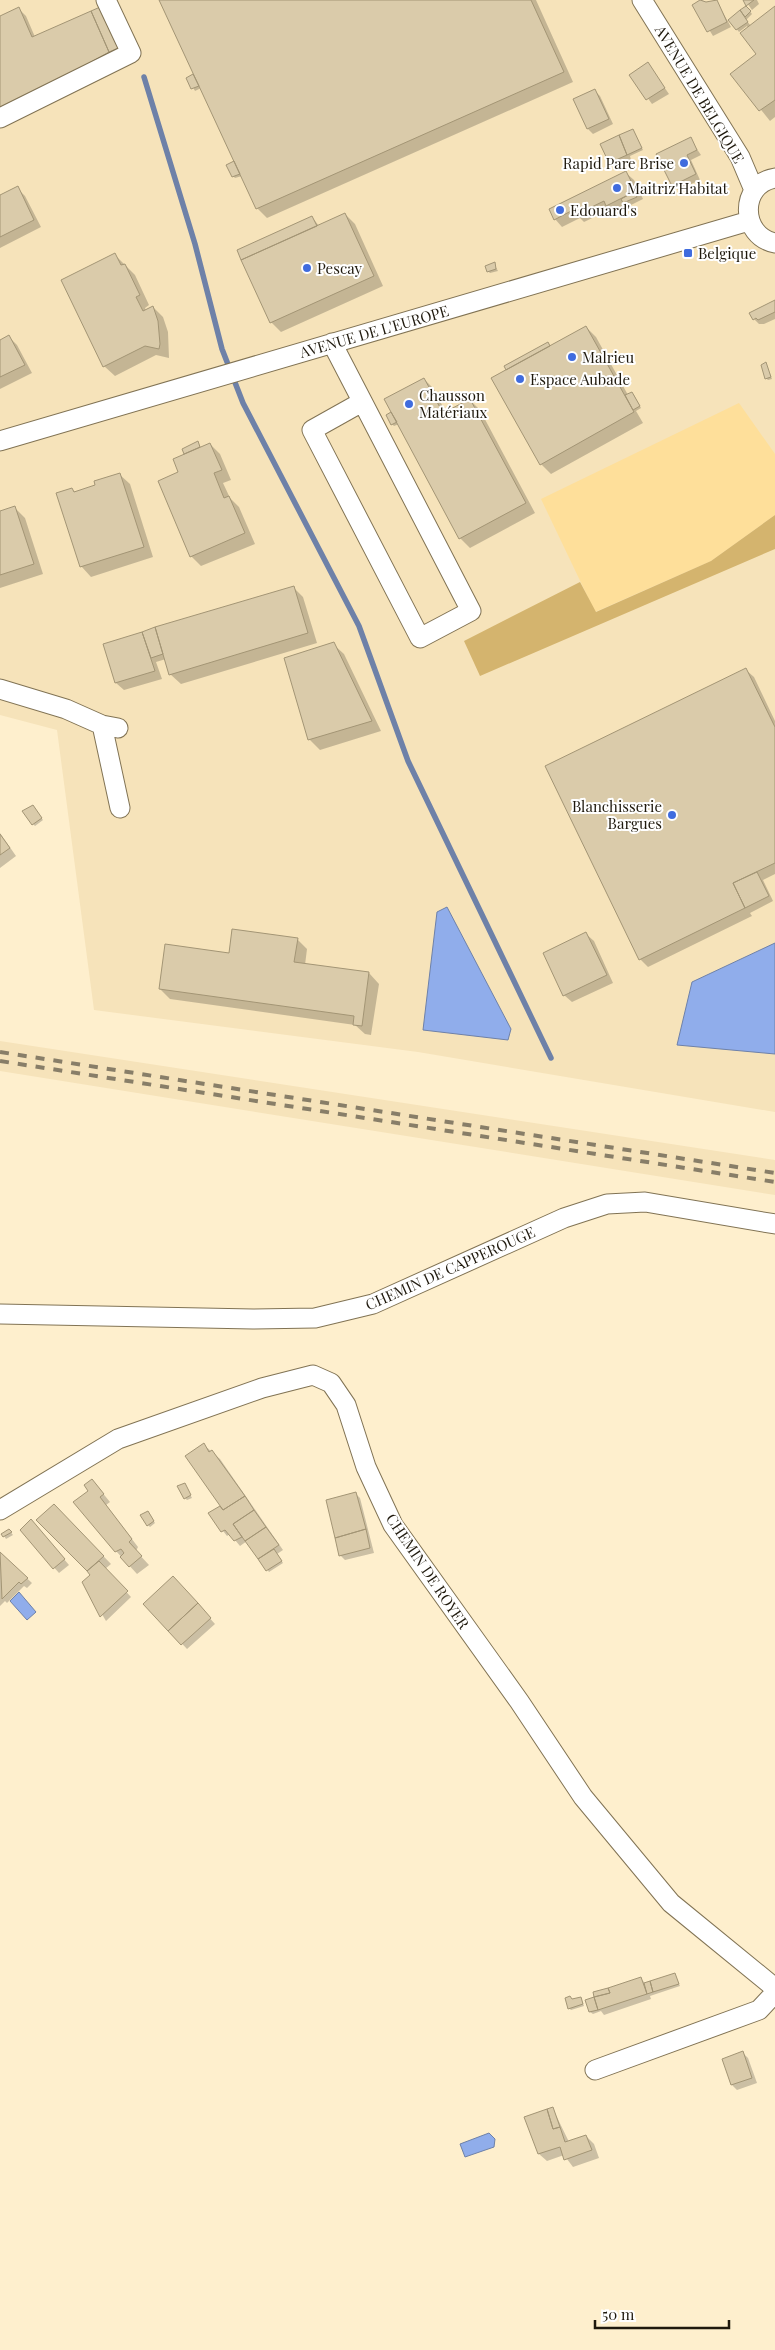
<svg xmlns="http://www.w3.org/2000/svg" width="775" height="2350" font-family="'Playfair Display',serif">
  <rect width="100%" height="100%" fill="#feefcd"/>
  <!-- built -->
  <path fill="#f6e3ba" d="M0,0h775v1112l-357,-60 -324,-42 -37,-280 -57,-15z
    M0,1041l775,119v35l-775,-124z"/>
  <!-- green -->
  <path fill="#fedf9a" d="M739,403l36,51v61l-64,46 -116,51 -54,-113z"/>
  <!-- forest -->
  <path fill="#d4b46e" d="M775,515v34l-295,127 -16,-35 116,-59 16,30 115,-51z"/>
  <!-- water -->
  <path fill="#90adeb" stroke="#6e81a8" d="M447,907l64,122 -3,11 -85,-10 14,-118z
    M775,943v111l-98,-9 15,-63z
    M19,1592l17,20 -9,8 -17,-19z
    M489,2133l6,6 -1,8 -29,10 -5,-13z"/>
  <!-- shadow -->
  <path fill="#0003" d="M161,0h375l37,82 -306,136 -10,-10 -15,-32 -7,2 -2,-2 2,-14 -34,-74 -6,3 -7,-13 5,-3 4,4z
    M702,0l5,3 9,-3 15,27 -18,9 -19,-31z
    M745,0h12l2,4 -7,6z
    M106,5l26,48 -132,71v-107l19,-8 7,7 9,21z
    M747,7l5,7 -6,6 5,6 24,-18v109l-5,4 -38,-47 26,-20 -11,-28 -8,6 -9,-12z
    M648,64l21,30 -17,10 -21,-29z
    M595,91l5,5 13,28 -20,10 -5,-5 -13,-29z
    M633,130l10,20 -13,6 1,4 -16,7 -5,-4z
    M690,139l11,16 -10,5 9,20 -22,10 -5,-5z
    M626,173l8,7 9,19 -28,14 -4,-4 -27,13 -4,-4 -18,9 -7,-8z
    M17,188l8,8 16,31 -41,21v-51z
    M345,214l10,10 28,62 -102,46 -10,-10 41,-105 7,9z
    M115,255l20,20 14,30 -4,3 1,3 7,-4 10,10 5,15 1,26 -13,-3 -41,21 -11,-10z
    M494,264l4,7 -8,2 -2,-2z
    M775,302v17l-11,5h-5l-5,-5z
    M586,327l10,10 32,58h6l7,13 -5,3 7,12 -92,51 -10,-10 7,-121 3,4z
    M9,337l8,8 15,28 -32,16v-47z
    M766,364l6,15 -4,1 -2,-2z
    M424,379l10,10 12,24 24,-13 10,10 55,103 -65,35 -10,-10 -61,-114 -5,2 -2,-2 1,-11z
    M198,443l3,5 9,-4 10,10 11,26 -8,3 7,15 9,9 16,37 -54,22 -10,-10 -11,-83 5,-19 -2,-5z
    M119,474l11,10 23,73 -62,20 -10,-11 -9,-77 3,3 22,-6z
    M15,508l10,10 18,56 -43,14v-75z
    M293,587l10,10 14,46 -136,41 -11,-10 -4,-15 -10,3 6,17 -38,11 -8,-7 -12,-38z
    M333,644l11,10 37,77 -61,19 -10,-10 -24,-81z
    M746,670l8,7 21,44v153l-12,6 10,21 -23,12 2,3 -104,51 -8,-8z
    M34,808l9,12 -8,6 -2,-2z
    M0,833l16,23 -16,12z
    M586,934l8,7 19,42 -41,19 -8,-7z
    M297,939l10,10 -2,16 64,8 10,11 -8,51 -6,-1 -10,-9 -185,-26 -10,-10 70,-35z
    M204,1445l16,14 63,91 -6,4 6,9 -14,9 -22,-31 -7,5 -10,-12 -3,2 -17,-22 12,-8z
    M92,1480l18,22 -4,3 32,42 -2,4 13,14 -12,9 -21,-23 -26,-60z
    M186,1487l6,11 -5,2 -2,-2z
    M355,1493l5,5 14,55 -29,7 -5,-5z
    M54,1505l57,59 -6,5 26,28 -25,24 -23,-39 9,-7 -54,-55z
    M148,1512l7,11 -5,4 -2,-2z
    M36,1526l33,39 -10,8 -38,-43z
    M9,1530l4,5 -7,4 -3,-5z
    M0,1553l32,30 -5,5 -3,-2 -17,17 -2,-2 -5,5z
    M180,1585l35,39 -28,25 -42,-45z
    M675,1975l5,11 -30,10 1,3 -47,16 -3,-4 -8,3 -3,-2 51,-33 5,5z
    M581,1998l3,8 -13,4 -2,-2 3,-8z
    M743,2053l5,5 9,25 -20,7 -5,-5 -8,-25z
    M553,2109l16,33 17,-6 8,8 5,14 -26,9 -9,-12 -17,6 -8,-7 -13,-36z"/>
  <g fill="none" stroke-linecap="round" stroke-linejoin="round">
    <!-- stream -->
    <path stroke="#6e81a8" stroke-width="5.5" d="M144,77l51,167 27,105 21,54 116,223 49,135 143,297"/>
  </g>
  <!-- building -->
  <path fill="#dacbaa" stroke="#a39575" d="M159,0h372l33,72 -308,137z
    M700,0l6,2 11,-2 10,22 -20,10 -15,-27z
    M743,0h11l-8,6z
    M107,4l18,41 -16,7 -18,-41z
    M746,6l5,5 -6,6 -5,-7z
    M775,6v94l-16,11 -29,-37 26,-20 -16,-21z
    M19,7l13,30 59,-26 18,41 -109,61v-97z
    M740,10l8,12 -12,8 -8,-10z
    M648,62l17,26 -19,12 -17,-25z
    M193,74l6,12 -8,3 -5,-11z
    M595,89l14,30 -22,10 -14,-30z
    M633,129l9,19 -15,7 -8,-20z
    M619,135l8,20 -18,8 -9,-19z
    M691,137l6,13 -10,5 9,19 -24,12 -16,-32z
    M234,161l6,13 -8,3 -6,-12z
    M626,171l10,20 -30,15 -2,-5 -29,14 -2,-5 -19,10 -5,-11z
    M18,186l16,34 -34,17v-42z
    M634,192l3,5 -14,6 -2,-4z
    M345,213l29,63 -104,47 -29,-63z
    M312,216l5,10 -76,34 -4,-10z
    M115,253l6,12 4,-1 15,31 -4,2 7,14 10,-5 5,15 2,23 -1,5 -14,-3 -42,21 -42,-87z
    M495,262l1,7 -9,3 -2,-6z
    M775,300v12l-17,8 -2,-2 -3,2 -4,-7z
    M586,326l48,86 -94,53 -49,-87z
    M9,335l16,30 -25,12v-37z
    M548,342l2,4 -44,24 -2,-4z
    M766,362l5,15 -6,2 -4,-14z
    M424,378l19,35 27,-14 56,104 -67,36 -75,-140z
    M632,392l8,14 -7,4 -8,-15z
    M391,412l6,10 -6,3 -5,-10z
    M198,441l2,6 -16,7 -2,-5z
    M210,443l12,27 -8,3 10,25 5,-2 16,37 -55,24 -32,-76 20,-9 -5,-13z
    M120,473l24,74 -64,20 -24,-74 16,-5 2,4 21,-7 -1,-4z
    M15,506l19,58 -34,11v-64z
    M294,586l14,47 -139,42 -14,-48z
    M155,627l8,27 -12,4 -9,-26z
    M142,632l13,39 -40,12 -12,-39z
    M334,642l38,79 -64,19 -24,-82z
    M746,668l29,59v136l-42,20 12,25 -106,52 -94,-194z
    M33,805l9,13 -10,7 -10,-14z
    M0,834l10,14 -10,7z
    M757,872l12,24 -24,12 -12,-25z
    M232,929l66,9 -4,24 75,10 -7,54 -9,-1 1,-9 -195,-27 6,-45 64,9z
    M586,932l21,43 -44,21 -20,-43z
    M204,1443l5,9 3,-2 33,46 -22,14 -38,-54z
    M92,1479l12,15 -4,3 32,42 -3,3 13,14 -13,11 -9,-10 4,-4 -3,-4 -6,3 -42,-50 15,-11 -4,-6z
    M185,1483l6,12 -7,4 -7,-13z
    M356,1492l10,37 -31,9 -9,-38z
    M245,1496l9,14 -21,14 9,13 -8,4 -9,-11 -4,2 -13,-19 12,-7 3,4z
    M54,1504l50,52 -17,15 -51,-51z
    M254,1510l12,17 -21,14 -12,-17z
    M148,1511l6,10 -7,5 -7,-11z
    M31,1519l34,40 -12,10 -33,-39z
    M266,1527l13,18 -21,14 -13,-18z
    M9,1529l3,3 -9,5 -2,-3z
    M366,1529l4,19 -31,8 -4,-18z
    M274,1549l8,12 -16,10 -8,-12z
    M0,1552l28,26 -7,6 -2,-2 -17,17z
    M99,1561l29,30 -28,26 -18,-35 8,-7 -3,-4z
    M173,1576l25,27 -30,28 -25,-27z
    M198,1603l13,15 -30,27 -13,-14z
    M675,1973l4,11 -26,8 -3,-11z
    M641,1977l6,17 -49,16 -4,-13 16,-4 -2,-5z
    M650,1981l3,11 -6,2 -3,-11z
    M608,1988l2,5 -16,4 -1,-5z
    M570,1996l2,3 9,-2 2,7 -15,5 -3,-11z
    M594,1997l4,13 -9,2 -4,-12z
    M743,2051l9,27 -21,7 -9,-26z
    M553,2107l7,20 -7,2 -6,-20z
    M547,2109l6,20 7,-2 5,15 21,-7 6,15 -28,10 -4,-13 -22,7 -14,-37z"/>
  <g fill="none" stroke-linecap="round" stroke-linejoin="round">
    <!-- minor casing -->
    <g stroke="#817354" stroke-width="21">
      <path id="minor" d="M642,0l98,157 14,33
        M0,118l131,-65 -25,-53
        M775,178c-36,6 -35,58 0,65
        M332,343l139,268 -51,27 -108,-208 50,-28
        M0,441l749,-220
        M0,689l66,20 36,16 16,3
        M102,725l18,83
        M0,1314l253,5 62,-1 58,-14 191,-86 43,-14 38,-2 130,22
        M0,1510l118,-71 144,-51 51,-13 18,8 15,22 20,62 27,58 126,176 64,96 88,106 104,85
        M595,2070l164,-60 16,-17"/>
    </g>
    <!-- minor -->
    <use href="#minor" stroke="#fff" stroke-width="19"/>
    <!-- rail -->
    <path stroke="#887e68" stroke-width="4" stroke-dasharray="9 9" stroke-linecap="butt" d="M0,1052l775,121
      M0,1061l775,121"/>
  </g>
  <!-- markers -->
  <g fill="#406cde" stroke="#fff" stroke-width="2">
    <circle cx="684" cy="163" r="5"/>
    <circle cx="617" cy="188" r="5"/>
    <circle cx="560" cy="210" r="5"/>
    <rect x="683" y="248" width="10" height="10" rx="2.5"/>
    <circle cx="307" cy="268" r="5"/>
    <circle cx="572" cy="357" r="5"/>
    <circle cx="520" cy="379" r="5"/>
    <circle cx="409" cy="404" r="5"/>
    <circle cx="672" cy="815" r="5"/>
  </g>
  <g text-anchor="middle" dominant-baseline="central" stroke-width="4" stroke-linejoin="round" paint-order="stroke">
    <!-- street labels -->
    <g font-size="15" fill="#1f190d" stroke="#fff">
      <text transform="translate(700 94) rotate(59)">AVENUE DE BELGIQUE</text>
      <text transform="translate(374 331) rotate(-16)">AVENUE DE L'EUROPE</text>
      <text transform="translate(450 1268) rotate(-24)">CHEMIN DE CAPPEROUGE</text>
      <text transform="translate(428 1571) rotate(56)">CHEMIN DE ROYER</text>
    </g>
    <!-- poi labels -->
    <g font-size="15" fill="#1f190d" stroke="#fff" text-anchor="start">
      <text x="674" y="163" text-anchor="end">Rapid Pare Brise</text>
      <text x="627" y="188">Maitriz'Habitat</text>
      <text x="570" y="210">Edouard's</text>
      <text x="698" y="253">Belgique</text>
      <text x="317" y="268">Pescay</text>
      <text x="582" y="357">Malrieu</text>
      <text x="530" y="379">Espace Aubade</text>
      <text x="419" y="395">Chausson<tspan x="419" dy="17">Matériaux</tspan></text>
      <text x="662" y="806" text-anchor="end">Blanchisserie<tspan x="662" dy="17">Bargues</tspan></text>
    </g>
  </g>
  <!-- scale -->
  <path d="M595 2320v8h134v-8" fill="none" stroke="#1f190d" stroke-width="2.5"/>
  <text x="602" y="2320" font-size="15" fill="#1f190d" stroke="#ffffff" stroke-width="4" paint-order="stroke">50 m</text>
</svg>
